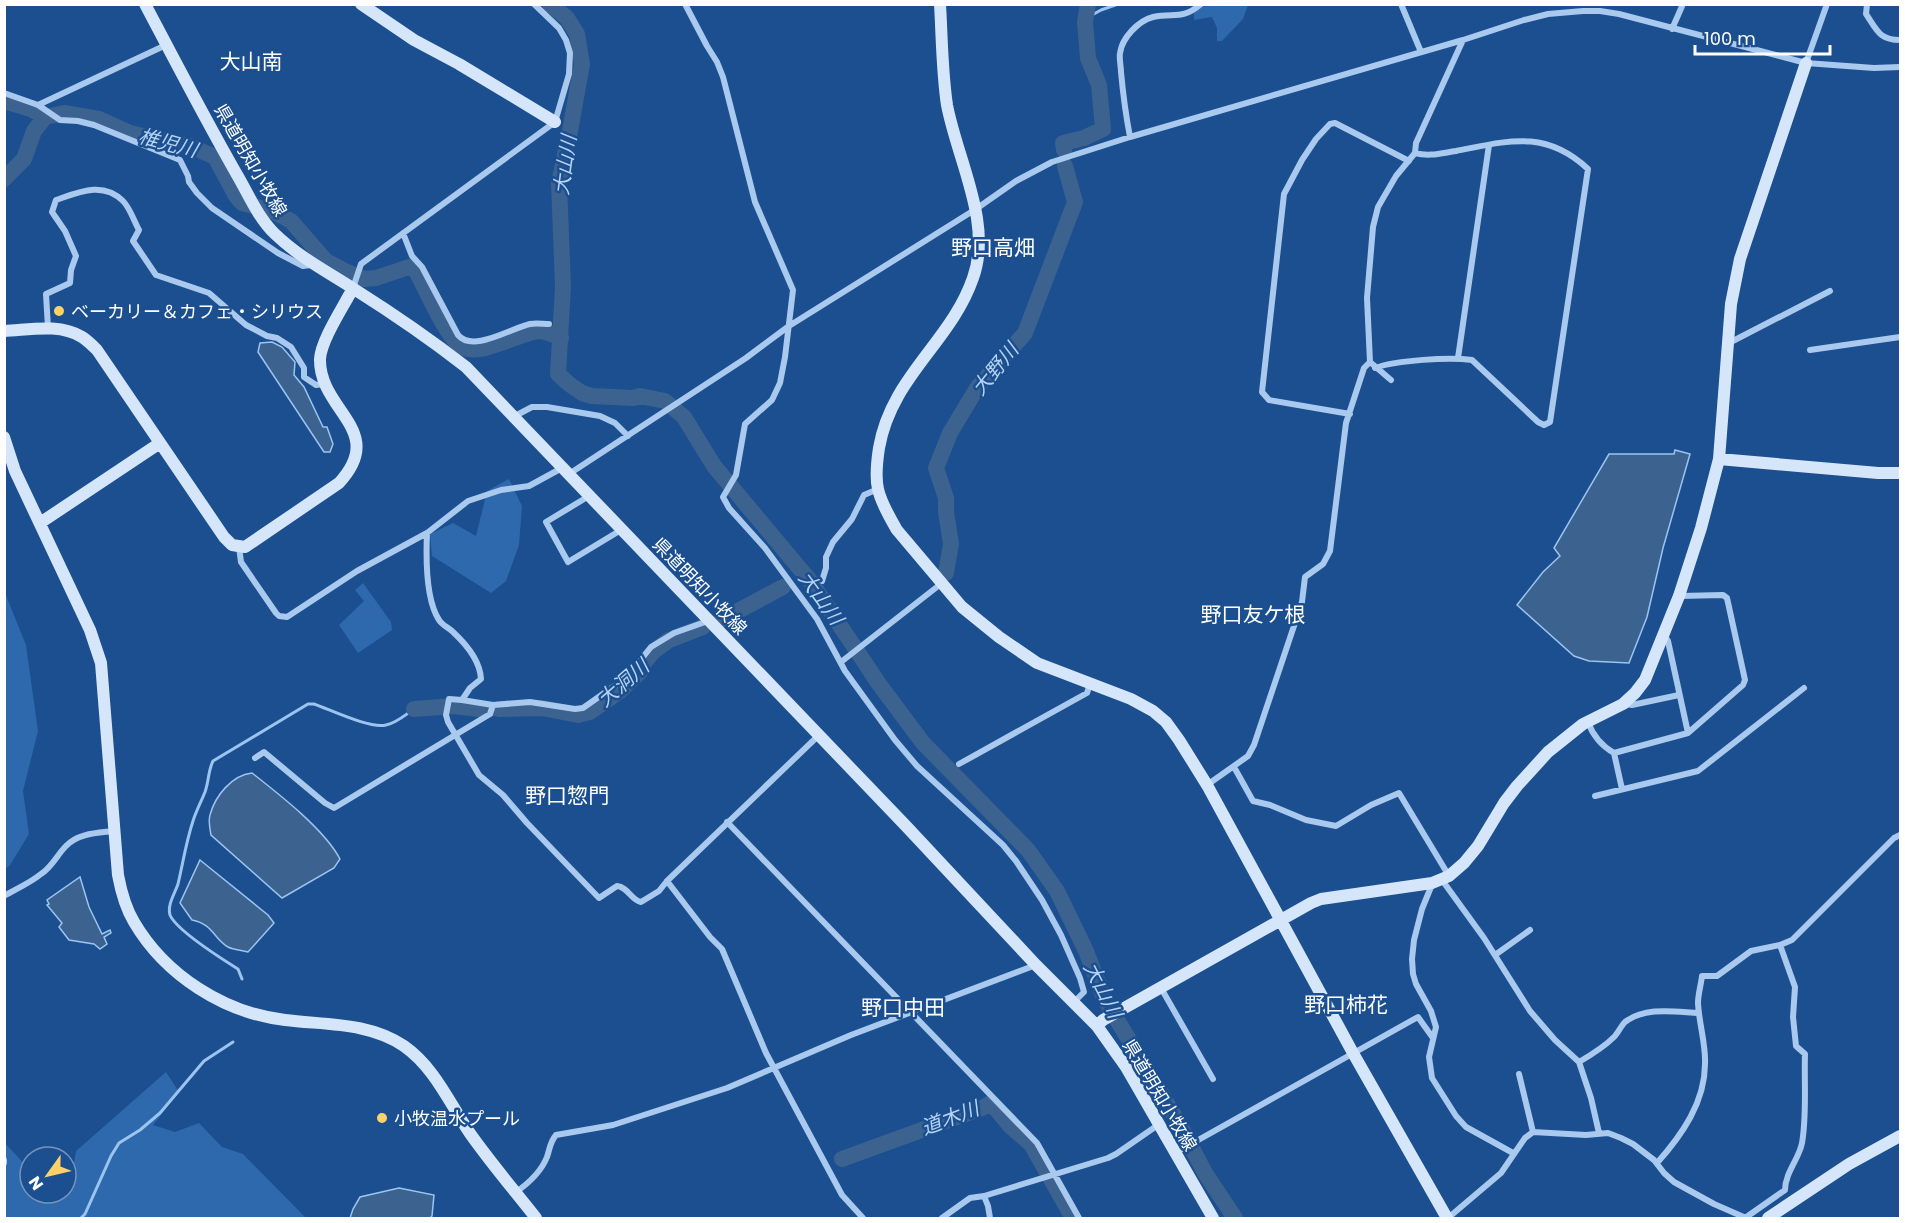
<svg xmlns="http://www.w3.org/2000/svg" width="1905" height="1223" font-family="Poppins,'Noto Sans JP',sans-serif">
  <rect width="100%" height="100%" fill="#1b4f8f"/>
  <!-- green -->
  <path fill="#2e69ad" d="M1194,5h54l-5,14 -21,22h-5v-13l-5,-11 -18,3z
    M509,479l13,27 -3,39 -13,36 -15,12 -59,-37 -2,-22 23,-11 23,13 11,-45z
    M363,583l28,39 1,8 -34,23 -19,-28 25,-24 -9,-11z
    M5,593l21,52 12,86 -15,60 6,43 -19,31 -5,4z
    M166,1072l13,20 -26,33 22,7 24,-9 23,24 21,7 63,64h-301l-1,-76 26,28v23h21l4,4 4,-4h7v-7l5,-5 5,-30z"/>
  <!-- water -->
  <path fill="#3c6290" stroke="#9cc4f0" stroke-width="1.5" d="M272,342l10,5 13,15 -1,13 10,12 19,40h4l6,17 -3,8h-6l-66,-100 2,-9z
    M1675,450l15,4 -27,94 -16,69 -18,46 -40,-2 -15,-5 -57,-51 26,-33 17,-16 -6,-8 55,-94h65z
    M252,773c28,22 72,56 88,86l-6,9 -52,30 -71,-63c-1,-6 -3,-14 -1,-20 5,-19 22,-40 42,-42z
    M200,860l68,55 6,8 -26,29c-6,-2 -14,-2 -20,-5 -14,-8 -15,-23 -36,-27l-12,-17z
    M80,877l9,30 13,27 8,-4 1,3 -7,4 3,7 -7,5 -6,-5 -25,-4 -10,-13 3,-4 -15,-18 2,-1 -2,-4z
    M399,1188l35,7 -2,21 -2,2h-80l3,-9 7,-12z"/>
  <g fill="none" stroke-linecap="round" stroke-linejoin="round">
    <!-- stream -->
    <path stroke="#9cc4f0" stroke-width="3" d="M1085,22l5,-3 2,-4 9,-5 17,-6
      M242,979l-4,-10c-16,-10 -61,-38 -68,-54 -3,-10 5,-22 8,-31 5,-21 8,-42 15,-63 3,-10 8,-19 12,-29 4,-11 3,-21 8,-31l95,-57h6c17,6 56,25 72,21 11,-2 20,-11 28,-16
      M81,1218l4,-4 26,-58 8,-13 21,-13 20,-17 44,-52 29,-19"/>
    <!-- river -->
    <path stroke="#3c6290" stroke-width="16" d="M550,4l17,14 10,16 5,30 -12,67 -11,52 4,104 -5,87 11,10 13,9 10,3 41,2 7,-2 25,5 19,16 30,49 97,116 68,102 44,59 105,107 29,41 29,60 18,47 76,127 25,48 30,45
      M4,101l27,8 14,8 19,-4 35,6 31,14 60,13 25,11 21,39 6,7 30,8 19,10 35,40 21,11 17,7 12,-1 33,-11 6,2c10,18 30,65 44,76 17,15 59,-12 79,-14 7,0 16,4 23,7
      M1064,150l-1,-7 21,-5 19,-9 -4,-44 -11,-27 -3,-36 3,-18
      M4,179l20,-20 10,-28 11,-14
      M946,573l5,-29 -5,-32v-14l-10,-30 14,-35 27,-45 48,-55 50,-131 -10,-36
      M719,621l64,-34
      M414,709l39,-3 35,4
      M499,709l43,-1 36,7 12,-3 30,-21 20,-19 4,-9 10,-12 15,-11 34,-13
      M842,1159l140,-51 9,-5 19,23 21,18 42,74"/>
    <!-- street -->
    <path stroke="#a9c9ee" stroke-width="6" d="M685,4l22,42 10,16 6,15 32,125 38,88 -8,67 -5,26 -8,17 -27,24 -9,51 -13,22 6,11 36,40 52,71 28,52 50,69 22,26 86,79 13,16 26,39 19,35 19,43 4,14 -10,10
      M1401,4l20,48
      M1867,4l-1,10c11,16 13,26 34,26
      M1672,29l11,-25
      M1806,63l21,-59
      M4,93l34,12 22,15 18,1 16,4 86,35 8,16 1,6 8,11 15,15 66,45 25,13 8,-1
      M38,105l128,-60
      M1130,137c-4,-21 -7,-43 -9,-65 0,-6 -2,-13 -1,-19 2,-15 18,-32 33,-36 21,-5 28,4 48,-13
      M403,233l9,23 10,11 36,68c15,18 53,-7 72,-11 6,-1 13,0 19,0
      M353,288l8,-24 194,-142 14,-48 1,-21 -4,-13 -7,-12 -25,-24
      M48,328l-2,-34 24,-11 1,-13 5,-14 -11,-25 -13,-19 4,-12c23,-8 47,-19 67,1 7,7 11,20 16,29l-6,11 23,34 53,18 37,32 21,11 10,2 14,9 13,21v9l12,8 8,-1
      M1729,343l101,-52
      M1810,350l90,-13
      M1458,358l31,-213
      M1375,368c22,-8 74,-11 97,-8l66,62 6,3 6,-3 38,-253c-43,-40 -80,-28 -132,-18 -14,2 -27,6 -41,2
      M1391,380l-21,-18 -3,-64 6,-71 5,-20 18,-31 19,-23 1,-10 47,-103
      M1350,414l-81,-14 -7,-8 22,-198 18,-34 14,-21 14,-15 5,-1 74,38
      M513,417l19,-10h15l53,9 15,7 13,13
      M569,474l177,-116 43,-32 187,-117 40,-28 36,-19 78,-25 333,-97 61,-20 24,-6 35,-3h17l19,3 187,49 68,5 26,-1
      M589,496l-43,26 22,40 53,-32
      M427,533c-1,23 -1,67 12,87 3,5 10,8 14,12 13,12 27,28 28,47l-11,9 -8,12 31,5
      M239,547l2,15 35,51 3,3 8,1 70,-46 70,-38 41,-32 33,-11 28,-4 33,-18
      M822,581l4,-13v-11l7,-15 19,-23 12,-24 14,-6
      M1664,635l4,6 20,92
      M841,662l101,-79
      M462,700l-13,-1 -3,16 2,7 31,53 24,20 24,28 72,75 18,-12c11,1 14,14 24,16l18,-11 8,-10 151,-145
      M1624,704l8,1 47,-10
      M1588,722c5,14 14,24 26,31l74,-20 55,-48 2,-5 -18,-82 -4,-3 -43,1
      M1614,753l8,36
      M255,758l9,-6 61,51 9,5 156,-94 3,-9 37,-3 45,7 8,-1 44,-31 24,-30 23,-14 34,-12
      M959,764l128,-71 3,-9
      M1234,767l19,34 17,4 36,15 30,6 35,-21 28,-12 50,83
      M1207,785l41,-29 6,-11 48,-143 3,-25 18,-13 7,-13 16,-128 18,-55 6,-6
      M1595,796l103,-25 106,-83
      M727,822l310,321 42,75
      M1442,880l42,58 46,73 25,29 24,22 12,36 8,35
      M667,881l43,56 12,12 44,104 76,142 21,23
      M1433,882l-11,27 -8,31 -2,19 1,15 3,10 15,27 5,16 -7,30 3,21 24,38 10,11 47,26
      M4,896c12,-7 26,-13 37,-22 11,-7 16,-19 25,-28 12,-13 32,-13 48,-15
      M1495,955l35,-25
      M1161,988l52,91
      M1579,1062c12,-7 25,-15 35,-25 4,-4 7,-11 11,-15 21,-16 51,-10 74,-9
      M1519,1074l14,58
      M1175,1153l243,-136 15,21
      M4,1160v3
      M1657,1163c25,-28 48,-61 48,-99 1,-20 -6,-40 -7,-61 0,-9 3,-18 4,-27h15l34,-25 29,-6 12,-5 102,-102 6,-3
      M516,1192c13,-9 25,-20 31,-35 3,-9 3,-15 9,-22l57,-10 114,-37 124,-53 185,-70
      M984,1196l4,10 2,12
      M942,1218l28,-20 14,-2 124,-38 8,-4 42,-29
      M1448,1218l53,-45 24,-35 8,-6 53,3 22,-2 13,5 12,6 21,16 10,13 10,9 40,22 32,14
      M1745,1218l40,-28c0,-17 14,-31 17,-47 5,-28 2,-60 3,-89l-9,-8 -3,-29 2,-30 -15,-42"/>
    <!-- secondary -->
    <path stroke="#d6e6fa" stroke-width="12" d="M145,4c30,57 59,113 91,169 12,20 22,45 39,61 24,23 51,37 79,55 38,24 76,50 112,78l440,459 130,139 61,61 29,41 87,151
      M361,4l53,36 45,24 96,58
      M940,4c2,34 2,68 7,101 10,54 46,118 26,173 -22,64 -82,99 -94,170 -2,13 -4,28 -1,41 3,14 12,29 19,41l65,77 37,30 38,26 94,36 22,12 13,11 13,18 28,45 146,268 94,165
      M4,331c25,-1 55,-8 78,6 5,3 10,8 15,13l127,187 8,8 13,2 94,-64c49,-53 -20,-72 -19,-124 1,-19 24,-53 33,-71
      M4,437l11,34 75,159 11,33 17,212c3,16 7,32 16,47 31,53 90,91 151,98 40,5 84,2 119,26 30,21 45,56 65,86 21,30 45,58 67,86
      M1719,459l159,14h22
      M40,523l120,-80
      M1097,1026l6,-6 208,-117 10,-4 111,-16 17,-7 15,-13 14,-17 26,-43 13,-17 31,-34 35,-28 40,-20 12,-11 10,-13 34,-84 22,-68 18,-69 12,-155 9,-45 66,-196
      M1768,1218l81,-54 51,-28"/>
  </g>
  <!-- markers -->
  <g fill="#ffd166" stroke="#1b4f8f" stroke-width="2">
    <circle cx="59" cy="311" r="6"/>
    <circle cx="382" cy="1118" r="6"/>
  </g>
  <g text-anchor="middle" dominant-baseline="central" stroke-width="5" stroke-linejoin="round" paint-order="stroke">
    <!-- street labels -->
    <g font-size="18" fill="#fff" stroke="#1b4f8f">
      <text transform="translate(251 160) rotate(60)">県道明知小牧線</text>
      <text transform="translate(700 586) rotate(46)">県道明知小牧線</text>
      <text transform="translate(1160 1095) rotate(59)">県道明知小牧線</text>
    </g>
    <!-- poi labels -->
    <g font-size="18" fill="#fff" stroke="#1b4f8f" text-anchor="start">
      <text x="71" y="311">ベーカリー＆カフェ・シリウス</text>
      <text x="394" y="1118">小牧温水プール</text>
    </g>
    <!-- water labels -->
    <g font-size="20" font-style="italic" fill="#b5d3f5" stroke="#1b4f8f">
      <text transform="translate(168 143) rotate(15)">椎児川</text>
      <text transform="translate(565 165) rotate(-82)">大山川</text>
      <text transform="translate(995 369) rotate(-51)">大野川</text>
      <text transform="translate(821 598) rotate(54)">大山川</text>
      <text transform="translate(623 683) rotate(-41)">大洞川</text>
      <text transform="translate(1103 990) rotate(63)">大山川</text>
      <text transform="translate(950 1118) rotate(-21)">道木川</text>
    </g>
    <!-- quarter labels -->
    <g font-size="21" fill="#fff" stroke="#1b4f8f">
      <text x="251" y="61">大山南</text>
      <text x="993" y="247">野口高畑</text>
      <text x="1253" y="614">野口友ケ根</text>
      <text x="567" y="795">野口惣門</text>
      <text x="1346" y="1004">野口柿花</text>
      <text x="903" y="1007">野口中田</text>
    </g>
  </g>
  <!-- border -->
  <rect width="1905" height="1223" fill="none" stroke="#ffffff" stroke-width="12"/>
  <!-- north arrow -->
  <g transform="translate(48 1175) rotate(236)"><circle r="28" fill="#1b4f8f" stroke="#7695bc" stroke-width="1.5"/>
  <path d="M0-4.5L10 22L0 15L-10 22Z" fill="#ffd166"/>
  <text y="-9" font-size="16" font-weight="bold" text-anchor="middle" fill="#ffffff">N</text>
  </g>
  <!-- scale -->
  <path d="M1695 45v9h135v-9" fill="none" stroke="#ffffff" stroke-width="3"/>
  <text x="1704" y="45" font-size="18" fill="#ffffff" stroke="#1b4f8f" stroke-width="4.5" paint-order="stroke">100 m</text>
</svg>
